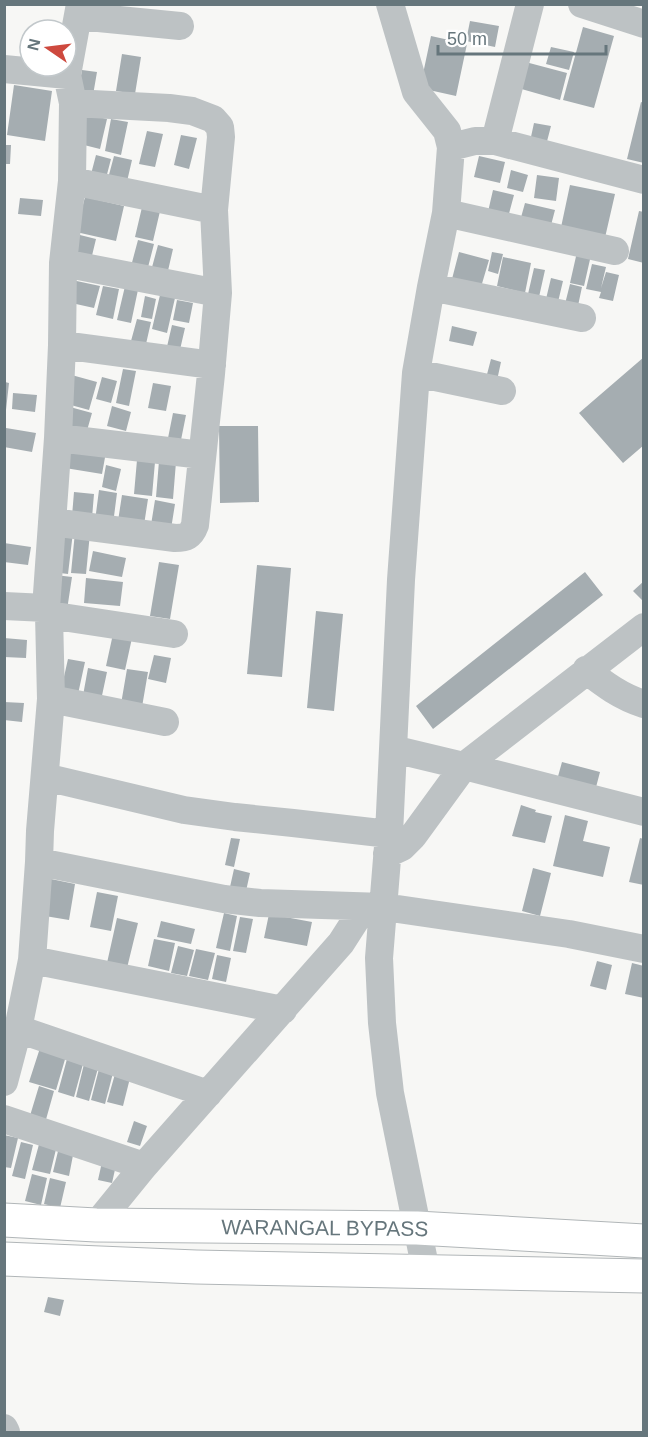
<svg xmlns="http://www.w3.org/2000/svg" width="648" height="1437" font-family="Arial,sans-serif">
  <rect width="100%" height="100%" fill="#f7f7f5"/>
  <!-- building -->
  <path fill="#a5adb1" d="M470,21l29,5 -4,21 -29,-6z
    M583,27l31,9 -20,72 -31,-8z
    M431,36l36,8 -11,52 -36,-8z
    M551,47l23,5 -5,18 -23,-6z
    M122,54l19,3 -6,37 -19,-3z
    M518,60l49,13 -7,27 -49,-14z
    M82,70l15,2 -5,29 -15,-2z
    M14,85l38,6 -7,50 -38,-6z
    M641,102l3,1v60l-17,-4z
    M82,113l25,6 -7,30 -24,-6z
    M111,119l17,3 -7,33 -16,-4z
    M534,123l17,3 -6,23 -16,-3z
    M147,131l16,3 -8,33 -16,-3z
    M181,135l16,3 -8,31 -15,-4z
    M4,145h7l-1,19h-6z
    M96,155l15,4 -6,23 -15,-4z
    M114,156l18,4 -7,30 -19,-4z
    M479,156l26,6 -5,21 -26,-6z
    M511,170l17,5 -5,17 -16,-4z
    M537,175l22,3 -3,23 -22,-3z
    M570,185l45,9 -11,48 -44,-10z
    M493,190l21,5 -7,26 -20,-5z
    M85,197l39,9 -8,35 -40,-9z
    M20,198l23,2 -2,16 -23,-2z
    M143,203l18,4 -8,34 -18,-4z
    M525,203l30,7 -5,19 -30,-8z
    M639,211l5,1v51l-16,-4z
    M72,233l24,6 -6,25 -24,-6z
    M138,240l16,4 -8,31 -16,-5z
    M158,245l15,4 -6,26 -16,-4z
    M459,252l30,8 -8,27 -29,-8z
    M492,252l11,2 -5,20 -10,-3z
    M577,252l14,3 -7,31 -14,-3z
    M503,257l28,6 -6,30 -28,-7z
    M592,264l14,3 -5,21 5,-16 13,3 -6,26 -14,-3 2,-6 -15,-3z
    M534,268l11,2 -6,27 -11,-3z
    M551,278l12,3 -5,21 -12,-3z
    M72,280l28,6 -6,22 -27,-6z
    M126,282l13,3 -8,38 -14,-3z
    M570,284l12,3 -6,28 -13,-3z
    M103,286l16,3 -6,30 -17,-4z
    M160,295l15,3 -8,35 -15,-4z
    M145,296l11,3 -4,20 -11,-2z
    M177,300l16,3 -4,20 -16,-3z
    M137,319l14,3 -5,22 -15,-3z
    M172,325l13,3 -6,26 -13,-3z
    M452,326l25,6 -4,14 -24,-5z
    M644,357v88l-21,18 -44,-50z
    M491,359l10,3 -5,23 -11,-3z
    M123,369l13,2 -7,35 -13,-3z
    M68,374l29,8 -8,28 -29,-8z
    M102,377l15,4 -6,22 -15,-4z
    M5,382l4,1 -3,27h-1z
    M153,383l18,3 -5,25 -18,-3z
    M13,393l24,2 -2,17 -23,-3z
    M112,406l19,6 -5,19 -19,-5z
    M70,407l22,6 -6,21 -22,-6z
    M173,413l13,2 -6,30 -13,-2z
    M219,426h39l1,76 -39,1z
    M6,428l30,5 -4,19 -28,-5z
    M62,445l44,7 -4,22 -43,-7z
    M137,460l18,2 -3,34 -18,-2z
    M159,461l17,1 -3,37 -17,-2z
    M106,465l15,4 -5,22 -14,-4z
    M99,490l18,3 -4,31 -18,-3z
    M74,492l20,2 -2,24 -20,-2z
    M122,495l26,4 -4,26 -26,-4z
    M155,500l20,4 -4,25 -20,-4z
    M58,530l15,2 -5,42 -16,-2z
    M75,532l15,1 -4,41 -15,-1z
    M4,543l27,4 -3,18 -24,-3z
    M93,551l33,7 -4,19 -33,-6z
    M159,562l20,3 -9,54 -20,-3z
    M257,565l34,3 -9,109 -35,-3z
    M585,572l18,23 -170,134 -17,-23z
    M55,575l17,2 -5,33 -17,-2z
    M86,578l37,4 -3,24 -36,-3z
    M644,581v21l-11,-11z
    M316,611l27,3 -9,97 -27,-3z
    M113,634l19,4 -7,32 -19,-4z
    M4,638l23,2 -1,18 -22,-1z
    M154,655l17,3 -5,25 -18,-4z
    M68,659l17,3 -7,32 -17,-4z
    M88,668l19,4 -7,33 -18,-4z
    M127,669l21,3 -6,35 -21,-3z
    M4,702l20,1 -2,19 -18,-2z
    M562,762l38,10 -5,19 -38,-11z
    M521,805l15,5 -1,2 17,4 -7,27 -33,-7z
    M565,815l23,6 -5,20 27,6 -7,30 -50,-11z
    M231,838l9,1 -6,28 -9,-2z
    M640,838l4,1v46l-15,-3z
    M533,868l18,5 -11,43 -18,-5z
    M234,869l16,4 -6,27 -16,-4z
    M51,879l24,5 -6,36 -24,-4z
    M97,892l21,4 -7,35 -21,-4z
    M224,913l13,3 -7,35 -14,-3z
    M269,914l43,8 -5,24 -43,-8z
    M240,917l13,2 -7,34 -13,-2z
    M117,918l21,5 -11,45 -20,-5z
    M161,921l34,8 -4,15 -34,-7z
    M154,939l21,4 -6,28 -21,-5z
    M178,946l16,4 -7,26 -16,-3z
    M196,949l19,4 -7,27 -19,-4z
    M217,955l14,3 -5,24 -14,-3z
    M597,961l15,4 -6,25 -16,-4z
    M632,963l12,3v32l-19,-4z
    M40,1048l26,8 -10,34 -27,-8z
    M67,1059l16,5 -9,33 -16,-5z
    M84,1064l14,4 -9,33 -13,-4z
    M99,1069l14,4 -8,31 -14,-4z
    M115,1074l15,4 -7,28 -16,-4z
    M39,1086l15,5 -9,32 -16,-4z
    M134,1121l13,5 -7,20 -13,-4z
    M4,1135l14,3 -7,30 -7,-1z
    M41,1137l17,4 -8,33 -18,-4z
    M21,1142l12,3 -8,34 -13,-3z
    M59,1147l15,3 -5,26 -16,-4z
    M102,1162l14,3 -4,18 -14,-3z
    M32,1174l15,4 -6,27 -16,-4z
    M50,1178l16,4 -6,26 -16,-4z
    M48,1297l16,3 -4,16 -16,-4z"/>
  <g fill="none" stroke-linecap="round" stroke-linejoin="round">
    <!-- major casing -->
    <g stroke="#b1b6b8" stroke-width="35">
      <g id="major">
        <path id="s1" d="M4,1220l92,5 321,3 227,13"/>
        <path d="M4,1259l192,8 448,9"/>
      </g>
    </g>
    <!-- minor -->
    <path stroke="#bdc2c4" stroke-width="28" d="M390,4l26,88 31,39 4,16 -5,66 -15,74 -15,86 -15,207 -12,254 -10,124 3,65 8,70 36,178
      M582,4l62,20
      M78,16l102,10
      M4,69l63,6
      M495,141l35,-137
      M451,147l24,-6h20l149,39
      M72,181l142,29
      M446,213l169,38
      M63,263l155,30
      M431,287l151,31
      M62,345l150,20
      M416,373l86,18
      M58,438l144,17
      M52,522l123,16c11,0 16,-2 20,-13l16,-151 7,-81 -4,-83 7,-73 -1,-10 -7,-8 -21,-8 -23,-3 -96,-5
      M4,606l42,2
      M49,615l125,19
      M586,670c18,14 35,27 58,34
      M51,699l114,23
      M393,749l71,17 180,46
      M45,777l139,33 51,7 58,6 96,11
      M387,854l15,-7 11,-11 51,-70 180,-139
      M39,862l185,37 36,4 124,4 185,27 75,15
      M32,960l251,50
      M18,1029l190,65
      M4,1082l14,-53 14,-69 7,-98 1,-31 11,-132 -2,-84 -3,-7 12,-170 4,-93 1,-82 9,-82 1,-78 -6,-28 13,-71
      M4,1119l140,47
      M96,1225l48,-59 197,-223 16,-25 4,-11
      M4,1428l2,4"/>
    <!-- major -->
    <use href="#major" stroke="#fff" stroke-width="33"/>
  </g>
  <g text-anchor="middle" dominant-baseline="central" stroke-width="6" stroke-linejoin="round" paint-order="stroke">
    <!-- street labels -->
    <g font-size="21" fill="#66767c" stroke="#fff">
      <text stroke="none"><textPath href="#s1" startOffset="321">WARANGAL BYPASS</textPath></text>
    </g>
  </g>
  <!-- border -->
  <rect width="648" height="1437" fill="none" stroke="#66767c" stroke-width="12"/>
  <!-- north arrow -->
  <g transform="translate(48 48) rotate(284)"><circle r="28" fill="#ffffff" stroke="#c2c8cb" stroke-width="1.5"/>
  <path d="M0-4.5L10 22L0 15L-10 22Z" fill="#ce493e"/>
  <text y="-9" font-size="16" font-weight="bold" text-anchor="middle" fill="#66767c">N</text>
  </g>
  <!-- scale -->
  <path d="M438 45v9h168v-9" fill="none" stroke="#66767c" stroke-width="3"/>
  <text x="447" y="45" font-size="18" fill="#66767c" stroke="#ffffff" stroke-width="4.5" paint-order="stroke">50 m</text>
</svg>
